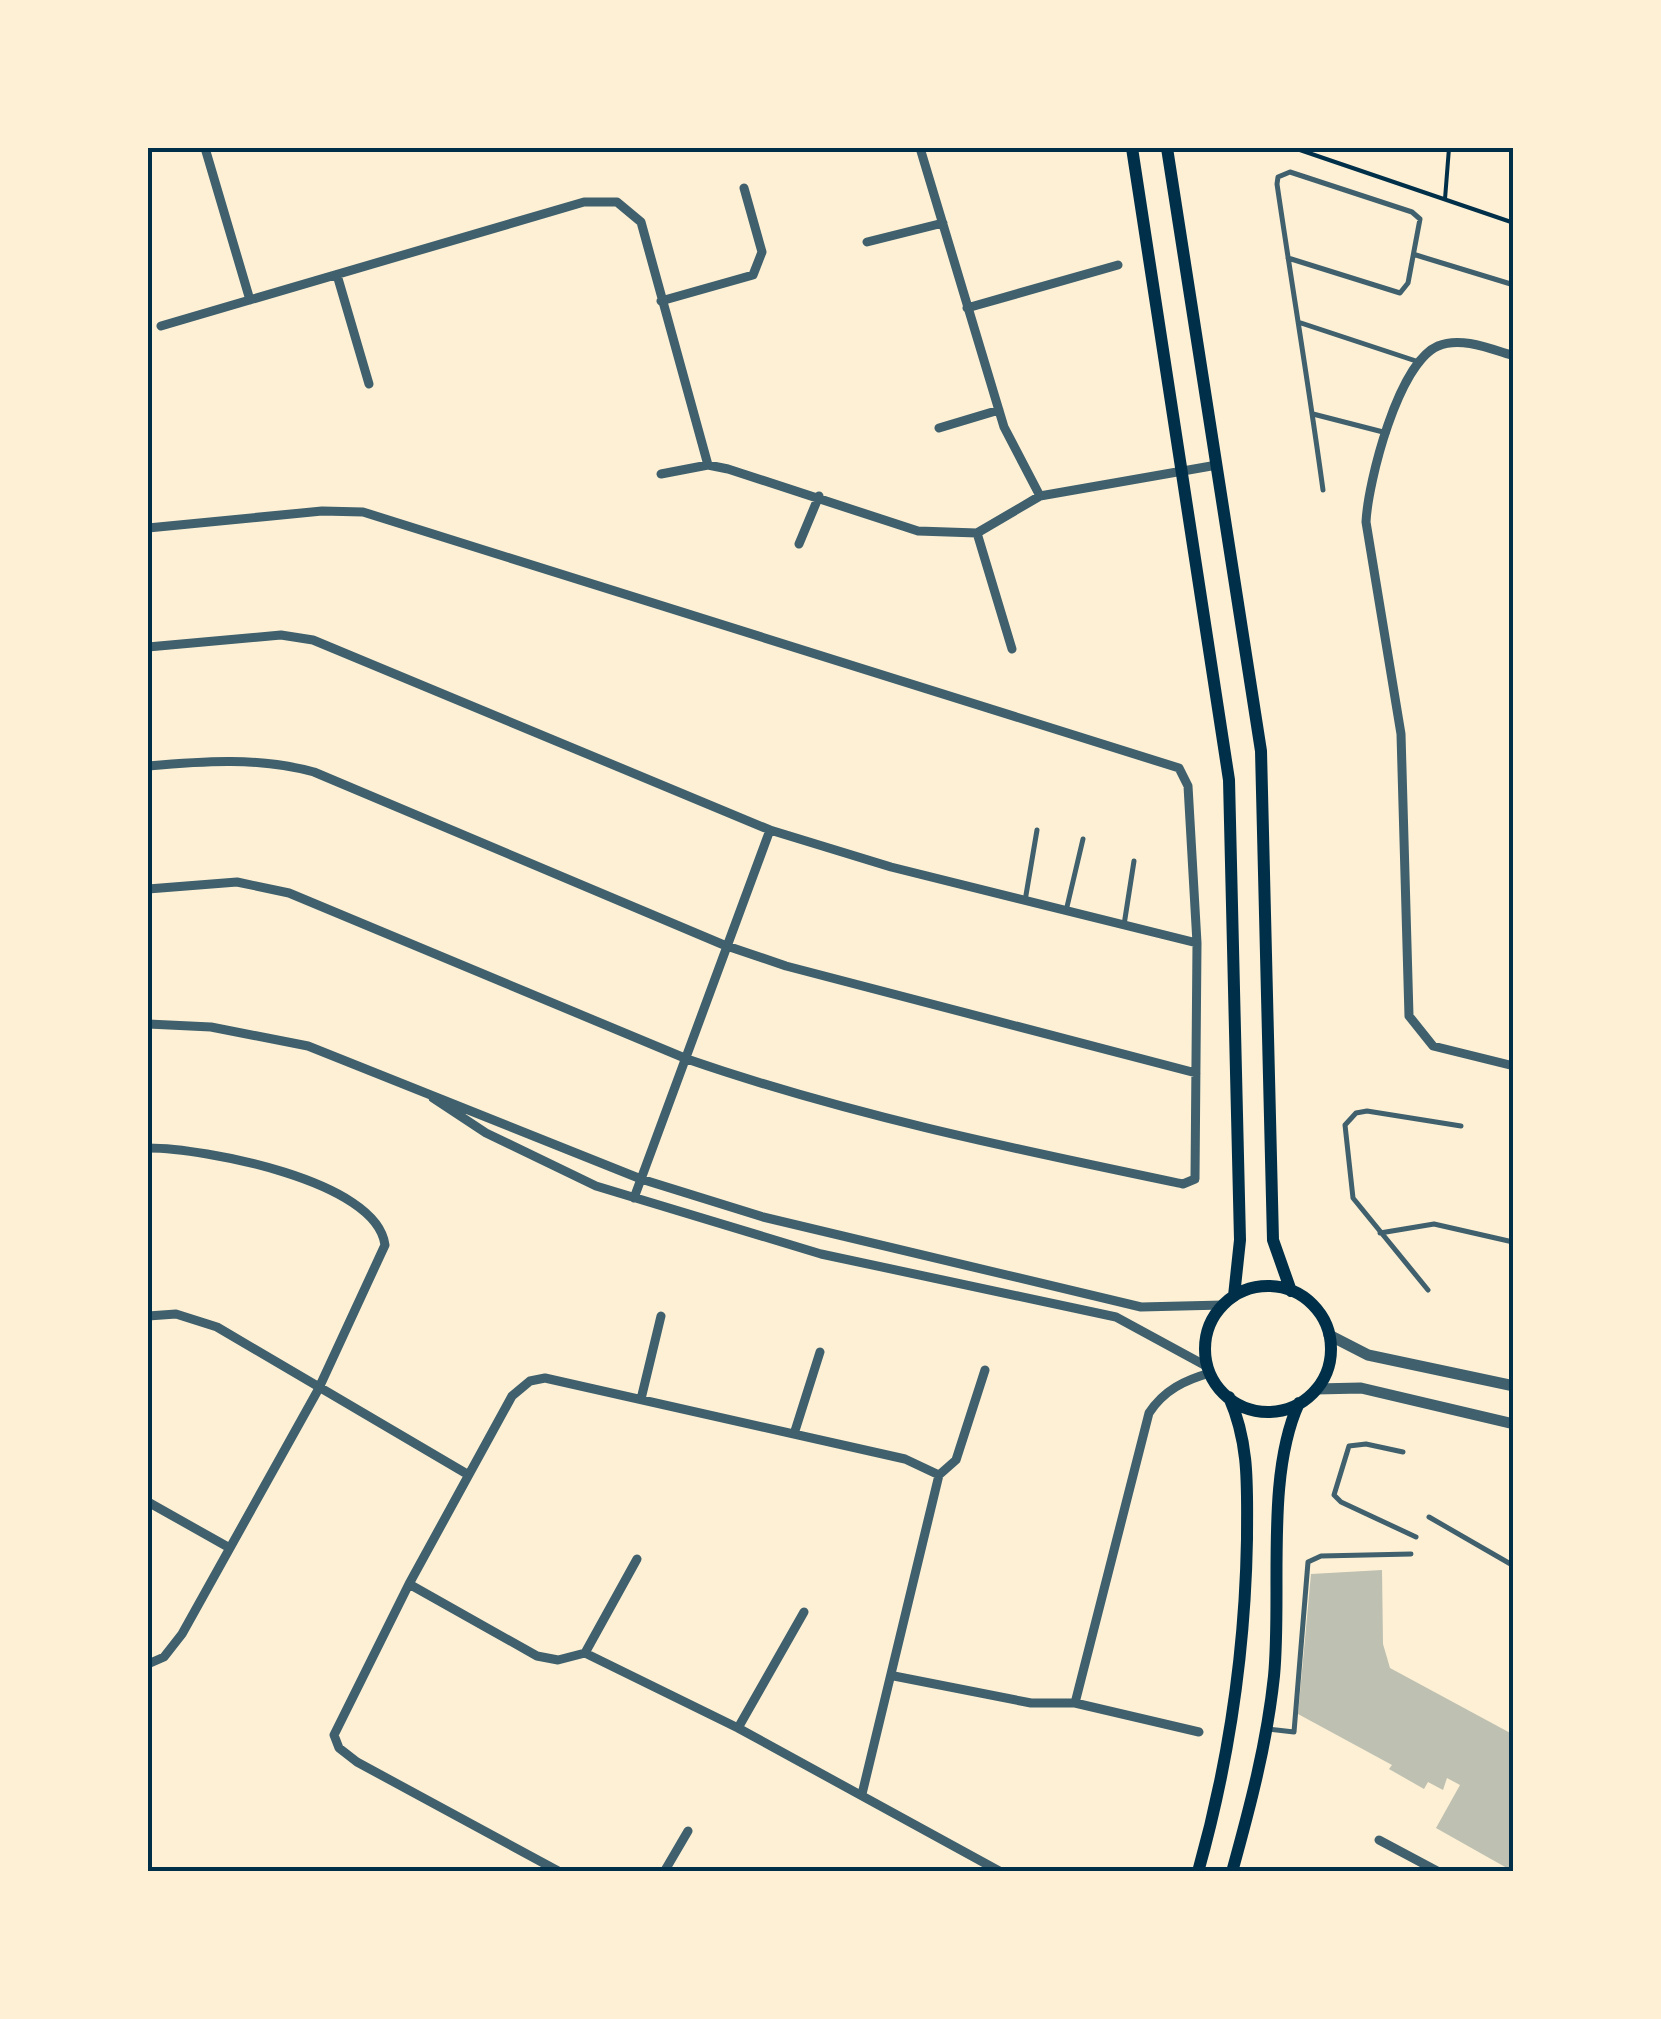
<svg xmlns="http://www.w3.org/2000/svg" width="1661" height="2019" font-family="'PT Sans',sans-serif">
  <rect width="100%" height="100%" fill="#fdf0d5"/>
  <!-- building -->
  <path fill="#bec0b2" d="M1382,1570l1,74 7,24 124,67v137l-78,-44 24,-43 -13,-7 -4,12 -15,-8 -4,7 -35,-20 3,-4 -94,-51 13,-140z"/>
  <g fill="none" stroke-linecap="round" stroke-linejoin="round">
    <!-- path -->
    <path stroke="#003049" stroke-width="4" d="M1294,148l220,75
      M1445,199l4,-51"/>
    <!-- service -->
    <path stroke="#3f606c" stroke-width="5" d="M1416,255l98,30
      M1288,258l112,35 8,-10 12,-64 -8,-7 -122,-40 -12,5 -1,7c15,102 32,203 46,306
      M1301,323l118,39
      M1510,355l4,-15
      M1313,414l74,19
      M1025,901l12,-71
      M1066,911l17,-72
      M1124,925l10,-64
      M1380,1233l54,-9 79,18
      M1428,1290l-75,-92 -8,-73 11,-12 11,-2 94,15
      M1403,1452l-37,-8 -17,2 -15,49 7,7 75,35
      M1429,1517l85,49
      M1267,1729l27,3 14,-170 13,-6 90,-2"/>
    <!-- minor -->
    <path stroke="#3f606c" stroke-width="9" d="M205,148l45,152
      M920,148l84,279 36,69
      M867,242l76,-19
      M337,275l32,109
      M661,301l92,-26 9,-23 -18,-64
      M967,308l151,-43
      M161,326l423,-124h33l24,20 67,243
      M1514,356c-23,-7 -53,-20 -76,-10 -40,17 -70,136 -72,176l35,212 8,282 24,30 81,20
      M939,428l60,-18
      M661,474l47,-9 20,4 190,62 59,2 35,116
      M148,528l174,-17 41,1 816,256 9,18 9,157 -2,236 -12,5c-168,-35 -334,-69 -496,-125l-398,-166 -52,-11 -89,7
      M977,533l63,-37 177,-31
      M799,544l20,-48
      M148,647l133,-12 32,5 457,190 121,37 306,76
      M148,766c56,-5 110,-9 166,6l410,173 62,21 410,107
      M148,1024l63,3 97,19 333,133 122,38 378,90 82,-2
      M433,1098l53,35 110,53 225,68 295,63 92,50
      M148,1148c55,0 229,32 237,97l-67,145 -136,244 -18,23 -16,7
      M634,1198l136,-368
      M1514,1241v1
      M148,1316l28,-2 41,13 250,147
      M641,1399l20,-83
      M794,1434l26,-82
      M939,1475l17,-15 29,-90
      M148,1502l80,45
      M409,1584l128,72 21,4 27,-7 52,-94
      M585,1653l153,75 263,144
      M894,1676l137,27h44l124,29
      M1075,1703l74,-290c15,-23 36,-33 61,-40
      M738,1728l66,-116
      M1379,1840l60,32
      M560,1872l-203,-110 -18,-14 -5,-13 75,-151 103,-188 18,-15 15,-3 360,81 34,16 -77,319
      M664,1872l24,-41"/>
    <!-- tertiary -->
    <path stroke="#3f606c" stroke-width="11" d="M1329,1335l39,20 146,31
      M1316,1389l45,-1 153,36"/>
    <!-- secondary -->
    <path stroke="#003049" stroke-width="12" d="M1132,148l97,632 11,460 -6,56
      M1167,148l94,603 12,489 18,51
      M1205 1349a63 63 0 1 1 126 0a63 63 0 1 1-126 0Z
      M1198,1872c31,-110 47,-218 49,-333 0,-51 3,-94 -18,-142
      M1232,1872c18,-65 35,-129 42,-196 8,-83 -9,-200 25,-273"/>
  </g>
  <!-- border -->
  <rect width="1661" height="2019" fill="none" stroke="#fdf0d5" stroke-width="300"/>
  <rect x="150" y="150" width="1361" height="1719" fill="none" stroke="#003049" stroke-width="4"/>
</svg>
